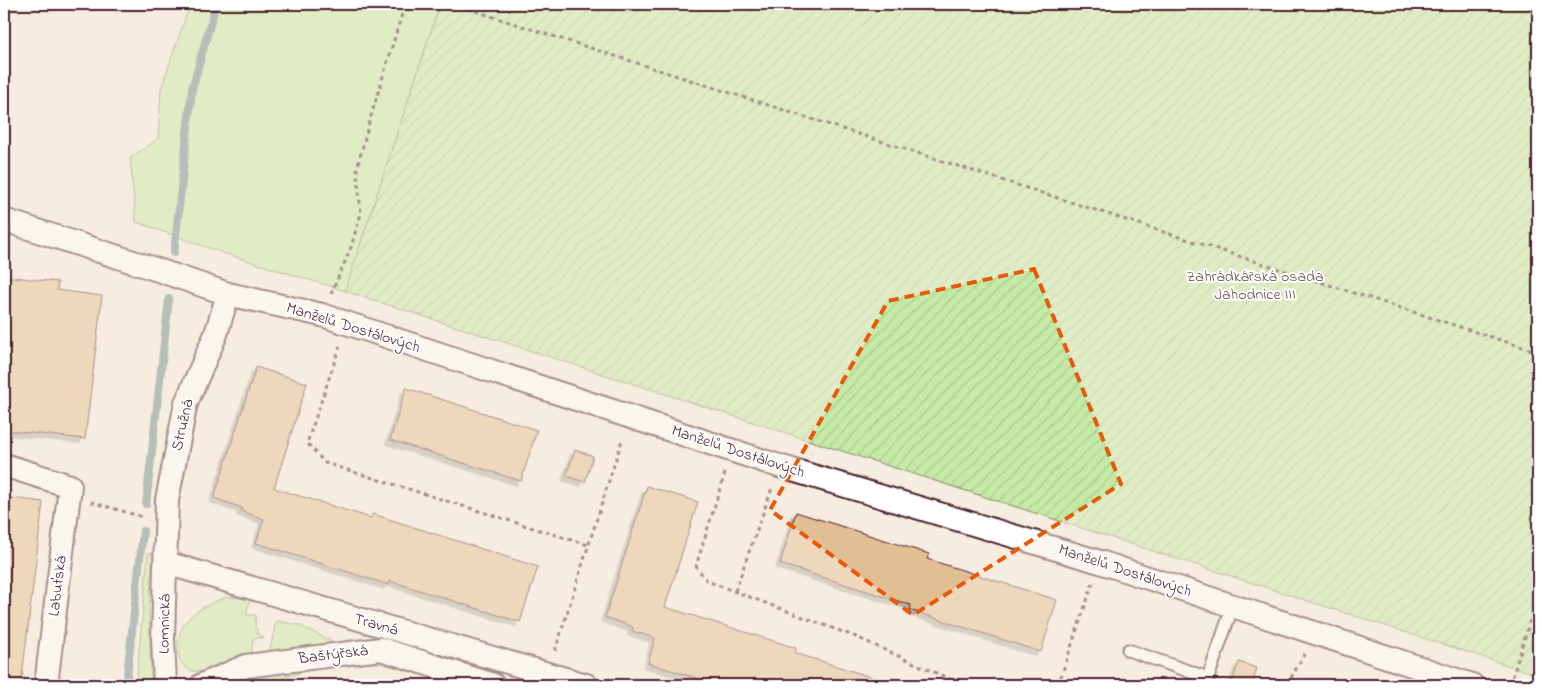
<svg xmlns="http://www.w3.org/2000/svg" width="1542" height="689" font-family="'Indie Flower',sans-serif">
  <defs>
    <pattern id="garden-furrows" width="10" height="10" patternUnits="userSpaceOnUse" patternTransform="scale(1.25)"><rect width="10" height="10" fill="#c4eaa5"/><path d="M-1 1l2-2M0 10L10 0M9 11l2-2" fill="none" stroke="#aac88e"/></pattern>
    <filter id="shadow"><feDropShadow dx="-4.5" dy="4.5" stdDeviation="0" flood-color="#0004"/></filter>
  </defs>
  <rect width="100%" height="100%" fill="#f6ecdf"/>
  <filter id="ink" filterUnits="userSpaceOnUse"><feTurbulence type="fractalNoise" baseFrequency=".02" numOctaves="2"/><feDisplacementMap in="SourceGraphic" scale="10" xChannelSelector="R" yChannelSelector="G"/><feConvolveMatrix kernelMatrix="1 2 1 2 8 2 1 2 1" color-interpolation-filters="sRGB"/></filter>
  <g filter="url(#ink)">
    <!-- grass -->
    <path fill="#c4eaa5" stroke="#878468" d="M190,4h250l-95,287 -122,-38 -87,-31 -6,-64 28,-19 3,-50z
      M148,553l5,1 -4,52 2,79h-15z
      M227,597l23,2 -4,16h10l-1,14 3,1 -1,4 7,3 -11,2 -2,17c-14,5 -37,17 -52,16 -26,-1 -25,-33 -14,-49 10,-14 26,-20 42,-26z
      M276,621l23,4 42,21 -72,8z
      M380,660l16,2 20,11 -36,-10 -34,1 -33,5 -52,16h-38l34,-11 107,-13z"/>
    <!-- garden -->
    <path fill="url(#garden-furrows)" stroke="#878468" d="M440,4h1098v671l-1193,-384z"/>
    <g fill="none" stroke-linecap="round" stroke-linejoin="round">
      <!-- stream -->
      <path stroke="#67868f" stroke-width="8" d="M174,253l18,-164 24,-85
        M146,504l23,-205
        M126,685l17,-154"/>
    </g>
    <!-- building -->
    <path fill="#e2be93" stroke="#4a1f2b" filter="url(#shadow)" d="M4,276l54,6 -1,8 45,6 -17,143 -81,-9z
      M256,367l51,16 -33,105 97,30 2,-4 165,53 -18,55 -130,-41 -1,4 -133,-42 8,-24 -23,-8 1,-3 -28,-10z
      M406,388l131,42 -16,51 -131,-41z
      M575,450l18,6 -8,26 -19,-6z
      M647,486l51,16 -33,105 131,41 -1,5 89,28 -1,4h-164l-71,-22 7,-25 -23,-7 1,-4 -28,-10z
      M4,497l39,5 -22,183h-17z
      M796,512l133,42 -2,5 130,41 -16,52 -131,-42 1,-5 -131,-41z
      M1239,662l18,6 -5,17h-21z"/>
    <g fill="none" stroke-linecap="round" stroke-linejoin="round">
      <!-- lane casing -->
      <g stroke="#4a1f2b" stroke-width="15">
        <path id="lane" d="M1128,650l80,28 25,-73"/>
      </g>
      <!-- street casing -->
      <g stroke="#4a1f2b" stroke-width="26">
        <path id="street" d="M4,220l151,49 73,25 94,21 457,151 321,96 372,123
          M4,465l66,21 -24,199
          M166,563l420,122
          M165,685l-2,-47 4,-138 19,-97 30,-69 12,-40
          M202,685l44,-19 135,-17 112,36"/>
      </g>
      <!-- path -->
      <path stroke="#4a1f2b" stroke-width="3" stroke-dasharray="4 4" stroke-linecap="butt" d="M453,4l1085,348
        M331,294l19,-44 11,-36 -4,-45 11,-43 37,-122
        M340,346l-33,97 18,20 263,82
        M725,473l-29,93 11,15 149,56 107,48
        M91,502l52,15
        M735,591l37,-103
        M555,651l67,-211
        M1058,685l35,-102
        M1287,685l18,-32
        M1510,685l28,-90"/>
      <!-- lane -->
      <use href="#lane" stroke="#fff" stroke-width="11"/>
      <!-- street -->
      <use href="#street" stroke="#fff" stroke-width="22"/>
    </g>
  </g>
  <!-- marked area -->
  <path d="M0 0H1542V689H0ZM1034,269l87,215 -208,131 -143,-105 118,-209z" fill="#f6ecdf" fill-opacity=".55" fill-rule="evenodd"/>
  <path fill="none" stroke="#e8590c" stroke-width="4" stroke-dasharray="10 6" stroke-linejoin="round" d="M1034,269l87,215 -208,131 -143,-105 118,-209z"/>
  <g text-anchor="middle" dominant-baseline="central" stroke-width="4" stroke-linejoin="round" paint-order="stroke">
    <!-- park labels -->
    <g font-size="16" fill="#68524a" stroke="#fff">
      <text x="1255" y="277">Zahrádkářská osada<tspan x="1255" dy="18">Jahodnice III</tspan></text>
    </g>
    <!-- street labels -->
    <g font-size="16" fill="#4a1f2b" stroke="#fff">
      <text transform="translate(353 328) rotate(17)">Manželů Dostálových</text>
      <text transform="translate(183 425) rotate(-77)">Stružná</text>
      <text transform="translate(738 452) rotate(18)">Manželů Dostálových</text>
      <text transform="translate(1125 571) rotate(18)">Manželů Dostálových</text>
      <text transform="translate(58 586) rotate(-83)">Labuťská</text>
      <text transform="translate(165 624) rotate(-89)">Lomnická</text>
      <text transform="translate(376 625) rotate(16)">Travná</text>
      <text transform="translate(333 655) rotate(-7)">Baštýřská</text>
    </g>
  </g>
  <!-- margin -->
  <rect width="1542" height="689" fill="none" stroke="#fff" stroke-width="20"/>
  <rect x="10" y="10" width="1522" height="669" fill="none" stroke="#4a1f2b" stroke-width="2" filter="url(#ink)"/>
</svg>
